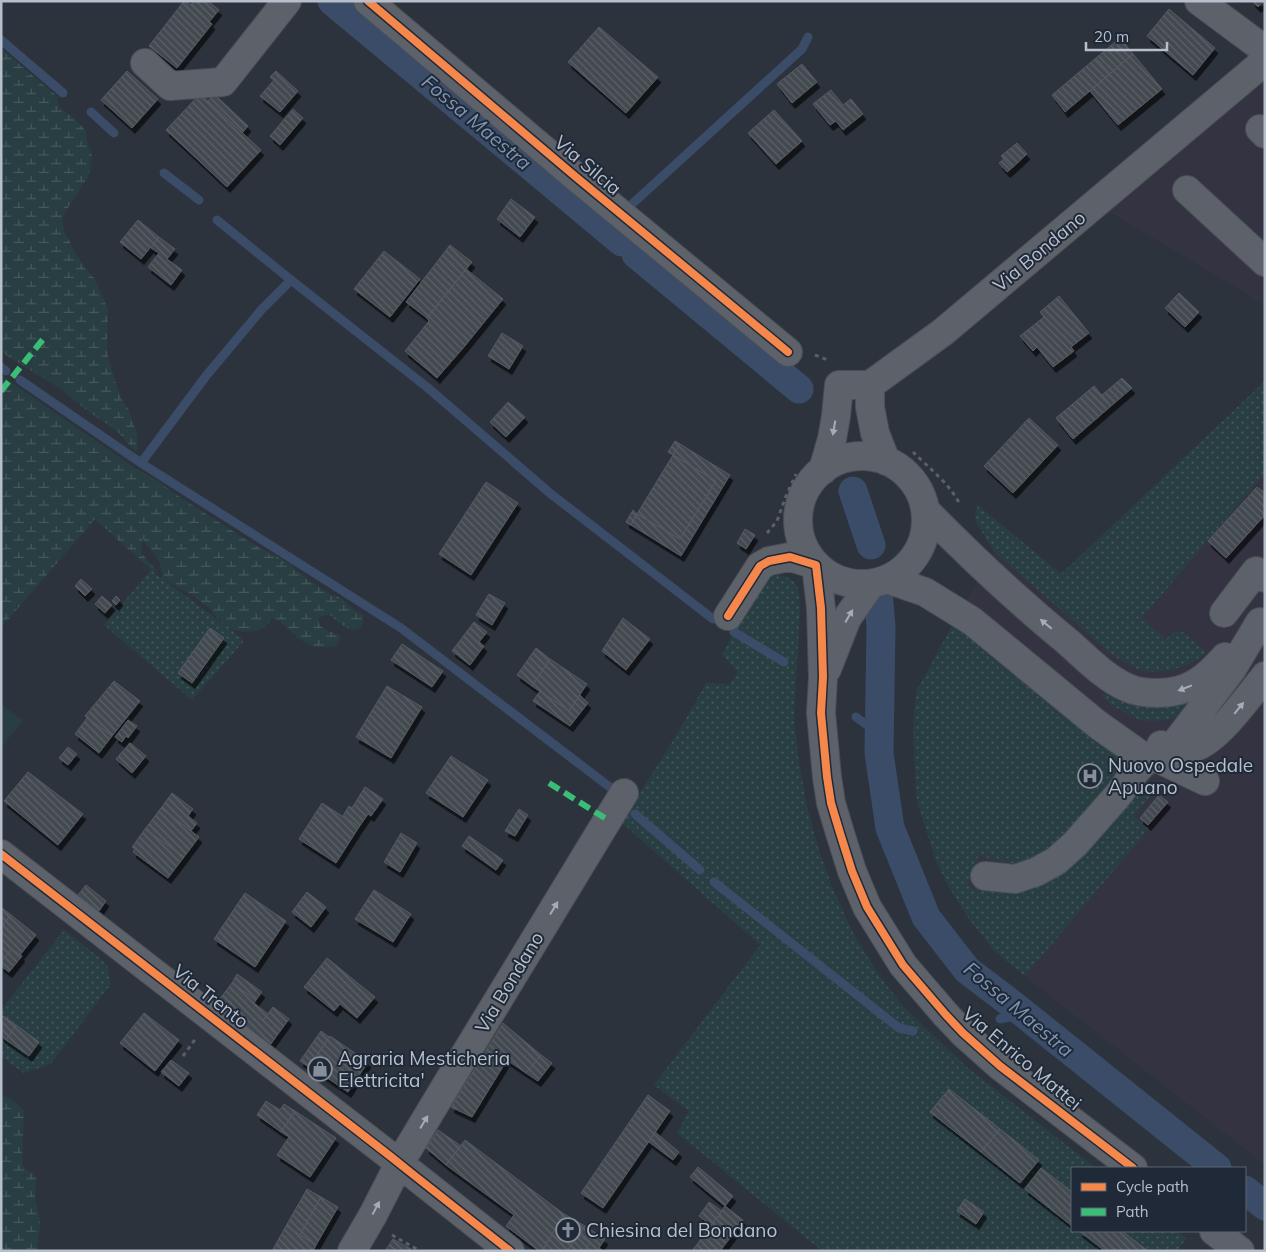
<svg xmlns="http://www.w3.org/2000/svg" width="1266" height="1252" font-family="Mulish,sans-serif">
  <defs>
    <pattern id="grass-dots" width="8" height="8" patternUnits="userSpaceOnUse" patternTransform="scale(1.25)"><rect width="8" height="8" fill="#293e42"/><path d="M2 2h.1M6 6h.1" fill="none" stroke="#46585c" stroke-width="1.8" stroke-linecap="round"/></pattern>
    <pattern id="wetland-marsh" width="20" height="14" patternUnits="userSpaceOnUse" patternTransform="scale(1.25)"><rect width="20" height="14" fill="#293e42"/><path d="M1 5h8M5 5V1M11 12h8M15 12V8" fill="none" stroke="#46585c"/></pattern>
    <pattern id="building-back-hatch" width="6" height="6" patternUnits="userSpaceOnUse" patternTransform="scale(1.25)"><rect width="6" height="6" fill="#434950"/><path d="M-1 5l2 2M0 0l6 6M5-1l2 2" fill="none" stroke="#5c6168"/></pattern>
    <filter id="shadow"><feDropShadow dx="3" dy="5.5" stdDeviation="0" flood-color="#0009"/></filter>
  </defs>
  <rect width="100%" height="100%" fill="#2c333c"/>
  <!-- medical -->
  <path fill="#343342" d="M1265,81v227l-18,-14 -143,-85z
    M1265,381v784l-256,-201 -16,-14 -24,-31 -22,-35 -11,-23 -19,-59 -4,-66 1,-25 3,-21 38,-70 39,-68 -18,-30 -1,-7 3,-10 83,69z"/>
  <!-- grass -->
  <path fill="url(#grass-dots)" d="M1265,381v92l-123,145 24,21 8,-7h9l24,21 -20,12 -16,5 -17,2 -13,-1 -26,-14 -121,-105 -18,-30 -1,-7 3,-10 83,69z
    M142,472l18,10 40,34 13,2 10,10 68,36 4,6 7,4 5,5 3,6 16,11 8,-1 7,3 15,15 7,2v7l-3,6 -7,2 -13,-6 -10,-9h-6l-6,4 2,7 6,4 14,6 -1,6 -4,4c-27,4 -31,-4 -50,-20 -5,-5 -7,-7 -14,-7 -6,14 -28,15 -42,9l15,13 -52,59 -88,-75 47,-55 76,57 -9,-8 -8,-11 -6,-4 -12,-10 -30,-16c1,-14 -7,-26 -17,-35l-9,-66z
    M777,575c23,3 22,14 23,35l-6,106 4,40 9,51 11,40 13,37 21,47 26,43 25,32 33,32 32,30 128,100h-24v63h105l10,7 -10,13h-352l-4,-1 -144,-117 12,-22 -35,-26 106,-140 -140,-124c32,-44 60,-91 86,-138l24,1 8,-12 -16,-17 24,-46 23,-33z
    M955,620l161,135 5,8 -1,8 -48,64 -14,11 -30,15 -16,2 -17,-2 -16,-6 -11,28 5,6 24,3 38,-5 23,-13 86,-92 10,10 -20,24 15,13 -124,147 -32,-26 -24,-31 -22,-35 -11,-23 -19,-59 -4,-66 1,-25 3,-21z
    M1109,688l83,7 -2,16c-40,20 -55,10 -89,-14z
    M64,930l36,28 7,7 4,19 -60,80 -27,9 -23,-16v-47z"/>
  <!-- wetland -->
  <path fill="url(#wetland-marsh)" d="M1,48l32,28 24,20 1,2 -1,3 4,7 14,11 11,12 1,11 5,11 -1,14 -3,10 -23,35 -3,8 2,11 10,19 11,18 10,11 13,30 -1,37 1,11 7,24 7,19 7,10 8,24 1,15 -3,2 -19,-21 -27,-18 -28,-23 -60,-37z
    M1,375l134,93 228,147v7l-3,6 -7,2 -13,-6 -10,-9h-6l-6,4 2,7 6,4 14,6 -1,6 -4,4c-27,4 -31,-4 -50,-20 -5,-5 -7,-7 -14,-7 -4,9 -9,10 -18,11 -21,4 -29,-5 -42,-20 -5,-6 -12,-10 -18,-15 -4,-2 -7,-3 -11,-5 -7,-4 -13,-8 -20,-12 1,-12 -5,-21 -12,-30 -3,-4 -6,-6 -7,-10l-2,15 18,20 -8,-3 -56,-51 -94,109z
    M2,1095l10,4 12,12 -2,52c2,6 5,8 12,10 4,7 1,15 1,23 1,10 6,21 5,31 0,8 -4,16 -2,24h-37z"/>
  <!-- garden -->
  <path fill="#293e42" d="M1,704l22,17 -22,26z"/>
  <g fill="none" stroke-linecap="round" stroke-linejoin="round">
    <!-- stream -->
    <path stroke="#3a4c67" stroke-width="9" d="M1,40l62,53
      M91,112l23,21
      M164,173l35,27
      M631,205l171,-156 6,-12
      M217,220l74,60 137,108 123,106 162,125
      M1,367l5,4
      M20,380l121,83 260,165 210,160
      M141,463l65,-87 56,-67 29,-29
      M734,632l50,30
      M856,717l23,17
      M635,814l65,56
      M714,882l185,146 14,3
      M1000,1019l23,-5"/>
    <!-- canal -->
    <path stroke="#3a4c67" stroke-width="29" d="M332,1l290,241
      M636,254l163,135
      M853,491l18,54
      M878,592l3,35 -2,126 11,75 36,89 41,53 46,35 204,163
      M1245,1190l20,16"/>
  </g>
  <!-- building -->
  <path fill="url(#building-back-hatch)" stroke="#545a63" filter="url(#shadow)" d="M184,1l7,4 21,19 -35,44 -28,-22z
    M193,1h15l11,9 -10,12 -18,-17z
    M1252,1h12l-6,6z
    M1169,9l46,39 -22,27 -46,-39z
    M599,27l59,50 -32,36 -58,-51z
    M1120,38l13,16 -23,20 -14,-16z
    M1133,54l29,35 -44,36 -28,-34z
    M1096,58l14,16 -45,38 -13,-17z
    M802,64l15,18 -25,21 -15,-19z
    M127,71l31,28 -26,29 -31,-28z
    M276,71l22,20 -18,21 -20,-16 14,-16 -4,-3z
    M831,90l12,15 8,-6 12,15 -20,16 -7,-9 -6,4 -17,-21z
    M200,94l61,56 -34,37 -61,-57z
    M214,94l34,32 -6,7 -34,-32z
    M293,109l10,9 -23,27 -10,-9z
    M774,110l28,31 -26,23 -28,-31z
    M1017,143l10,11 -15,14 -11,-12z
    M1004,159l8,9 -5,4 -8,-9z
    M511,199l24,18 -15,20 -23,-18z
    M138,220l21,17 -18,22 -21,-17z
    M159,237l16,12 -8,10 15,11 -11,15 -23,-18 11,-14 -8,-5z
    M450,245l22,17 -45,56 -21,-16z
    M384,251l36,28 -30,38 -36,-28z
    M466,269l37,30 -39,48 -27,31 -32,-27 24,-30 -2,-3z
    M1179,293l20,19 -14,15 -20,-19z
    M1059,296l30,37 -18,14 3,4 -21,16 -16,-20 -4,4 -13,-15 24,-19 -4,-5z
    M502,333l21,13 -14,23 -21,-13z
    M1122,378l10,10 -21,18 -9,-11z
    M1094,386l17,20 -38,33 -17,-21z
    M508,402l17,15 -19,20 -16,-15z
    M1029,418l29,27 -45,48 -29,-27z
    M675,441l5,3 -7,11 -5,-3z
    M680,444l50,31 -49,81 -50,-31 6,-11 43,25 36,-58 -43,-26z
    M673,455l43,26 -36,58 -43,-25z
    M486,482l32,21 -47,72 -32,-21z
    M1257,487l8,6v22l-39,43 -18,-17z
    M633,510l4,4 -6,11 -5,-3z
    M745,529l10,6 -9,14 -9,-6z
    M81,579l11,10 -7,7 -10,-10z
    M489,594l16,9 -13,22 -16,-10z
    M102,596l10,9 -7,8 -10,-9z
    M116,596l4,4 -4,5 -4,-4z
    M623,618l27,21 -24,31 -24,-19z
    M474,622l13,10 -8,10 5,4 -14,19 -18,-14z
    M210,628l14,10 -32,45 -14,-10z
    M402,644l41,27 -11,16 -41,-27z
    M536,648l14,11 -18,27 -15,-11z
    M550,659l37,25 -18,27 -37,-25z
    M114,681l26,20 -28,35 -27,-20z
    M387,686l35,21 -31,51 -35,-21z
    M540,691l29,20 11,-16 8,8 -18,23 -37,-25z
    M87,718l25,18 -13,17 -24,-19z
    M128,720l9,6 -9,12 -2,-2 -4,6 -7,-5z
    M130,743l16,13 -14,17 -16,-14z
    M68,747l9,7 -9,11 -9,-7z
    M451,756l37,24 -25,37 -37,-24z
    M28,772l55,42 -25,31 -54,-44z
    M365,787l18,12 -12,17 -3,-2 -9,13 -16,-11 6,-10 3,2z
    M172,793l21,16 -5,7 9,7 -6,8 -30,-23z
    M1159,795l9,7 -20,23 -8,-7z
    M322,803l37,24 -23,36 -37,-24z
    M161,808l38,29 -15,20 -39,-28z
    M519,809l9,6 -13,21 -10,-5z
    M145,829l39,28 -16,21 -35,-26 2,-3 -3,-2z
    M401,833l16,10 -17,29 -16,-10z
    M469,836l34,24 -7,10 -34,-24z
    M86,885l20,16 -7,10 -21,-16z
    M374,890l37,24 -18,28 -38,-23z
    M307,892l19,15 -15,20 -19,-15z
    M245,893l41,28 -31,46 -41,-28z
    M1,907l10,8 -10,12z
    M11,915l25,20 -16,20 -8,-6 -11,13v-35z
    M12,949l10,7 -13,16 -8,-6v-4z
    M327,958l48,39 -18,21 -17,-14 -6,7 -30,-24z
    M237,974l25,18 -6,8 -24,-17z
    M232,983l24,17 -2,3 14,11 -5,6 15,14 -10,14 -56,-39z
    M273,1007l16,12 -11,15 -15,-14z
    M144,1013l35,27 -24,31 -35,-28z
    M3,1016l13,9 -10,15 -5,-4v-18z
    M503,1023l38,32 -15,18 -19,-13 -35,57 -21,-10z
    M16,1025l23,17 -10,14 -23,-16z
    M321,1031l8,6 -20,30 -9,-6z
    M330,1036l38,26 -20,30 -38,-26z
    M541,1055l11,8 -14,18 -12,-8z
    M171,1060l18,13 -10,13 -18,-14z
    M949,1089l51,40 -19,23 -51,-40z
    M648,1095l22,16 -67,97 -22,-15z
    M266,1101l14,9 4,-6 11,7 -14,21 -24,-17z
    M295,1111l41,27 -26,39 -33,-22 12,-18 -8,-5z
    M1000,1129l39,31 -19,23 -39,-31z
    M438,1130l23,16 -15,19 -20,-17z
    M655,1132l24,20 -6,8 -24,-18z
    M465,1140l99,74 -22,37h-3l-33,-25 8,-11 -68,-50z
    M698,1167l35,29 -8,10 -35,-29z
    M1041,1168l31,24v34l-47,-37z
    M307,1189l14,8 -21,38 -14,-9z
    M321,1197l17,10 -22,38 -16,-10z
    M965,1199l19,13 -8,12 -19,-13z
    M709,1202l13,9 -11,14 -12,-9z
    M725,1206l18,14 -6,9 -19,-13z
    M564,1214l21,12 -18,25h-25z
    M718,1216l19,13 -17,22h-28z
    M286,1226l30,19 -3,6h-41z
    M585,1226l20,13 -6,9 4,3h-19l6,-8 -12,-9z
    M1079,1231h43l26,20h-43z
    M578,1234l12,9 -6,8h-6l-7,-6z
    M393,1239l18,10 -1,2h-25z
    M571,1245l7,6h-11z"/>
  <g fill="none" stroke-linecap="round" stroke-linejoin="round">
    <!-- minor casing -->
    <g stroke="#4a4f56" stroke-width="30">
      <path id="minor" d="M368,1l208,176 212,175
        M1199,1l66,49
        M145,63l25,23 53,-4 64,-81
        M1260,129l5,5
        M1187,190l78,72
        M870,385l73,-53 322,-271
        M870,385v22l5,26 11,28
        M798 520a64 64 0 1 1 128 0a64 64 0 1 1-128 0Z
        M823,470l9,-31 4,-23 3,-31h31
        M926,511c45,46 92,90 142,131 18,16 37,36 60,46 9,4 20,5 30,5 30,0 48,-14 67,-36
        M887,579l38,13 47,29 125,103 45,32 15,2 14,-9 61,-80 28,-47
        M1224,613l32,-42 9,7
        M728,616l32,-50 9,-5 21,-4 26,8 5,43 2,69 -2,36 6,64 4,26 9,30 12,38 15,36 36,58 43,50 17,18 37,33 133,102
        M827,669l20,-51 24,-34
        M1161,745c11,5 22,6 34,2 23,-7 54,-51 70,-71
        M1157,758l48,23
        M1,854l389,302 20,16 100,79
        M985,876l30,3 21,-7 20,-11 19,-17 44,-50 16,-22 14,-15
        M1214,1231l26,20
        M352,1251l21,-36 26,-51 42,-70 183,-301"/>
    </g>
    <!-- path -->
    <path stroke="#5a6066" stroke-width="3" stroke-dasharray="4 4" stroke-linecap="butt" d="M815,355l13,5
      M913,452c15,15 39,34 47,53
      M767,533l10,-12 9,-25 10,-22
      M183,1056l13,-18
      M392,1235l28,16"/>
    <!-- minor -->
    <use href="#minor" stroke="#5d6169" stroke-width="28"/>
    <!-- quiet -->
    <path stroke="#3abd76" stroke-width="6" stroke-dasharray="12 6" stroke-linecap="butt" d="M1,391l43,-53
      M549,783l59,37"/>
    <!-- cycleway casing -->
    <g stroke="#1f2937" stroke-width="11">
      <path id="cycleway" d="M368,1l208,176 212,175
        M728,616l32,-50 9,-5 21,-4 26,8 5,43 2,69 -2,36 6,64 4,26 9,30 12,38 15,36 36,58 43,50 17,18 37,33 133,102
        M1,854l389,302 20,16 100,79"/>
    </g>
    <!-- cycleway -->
    <use href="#cycleway" stroke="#f5874c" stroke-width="8"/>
  </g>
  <!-- one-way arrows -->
  <defs><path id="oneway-solid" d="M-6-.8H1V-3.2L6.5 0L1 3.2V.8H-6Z" transform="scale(1.25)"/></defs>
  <g fill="#a5acb8">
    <use href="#oneway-solid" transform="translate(834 428) rotate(100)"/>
    <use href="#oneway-solid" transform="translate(849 616) rotate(-60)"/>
    <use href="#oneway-solid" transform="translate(1046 624) rotate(-140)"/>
    <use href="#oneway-solid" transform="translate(1185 688) rotate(159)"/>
    <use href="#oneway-solid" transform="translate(1239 708) rotate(-51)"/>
    <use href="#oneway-solid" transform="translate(554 908) rotate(-59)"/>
    <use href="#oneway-solid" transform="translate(424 1122) rotate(-59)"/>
    <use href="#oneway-solid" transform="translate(376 1208) rotate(-62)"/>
  </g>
  <!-- icons -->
  <defs>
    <g id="hospital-ring" transform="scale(1.25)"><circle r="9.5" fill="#1f2937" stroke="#868e9a" stroke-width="1.5"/><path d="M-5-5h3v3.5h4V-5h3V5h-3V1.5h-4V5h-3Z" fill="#868e9a"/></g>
    <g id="shop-ring" transform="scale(1.25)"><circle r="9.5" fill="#1f2937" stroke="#868e9a" stroke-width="1.5"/><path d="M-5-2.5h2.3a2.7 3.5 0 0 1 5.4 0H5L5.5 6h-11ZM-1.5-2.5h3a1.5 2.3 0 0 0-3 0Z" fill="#868e9a"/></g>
    <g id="church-ring" transform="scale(1.25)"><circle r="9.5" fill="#1f2937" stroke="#868e9a" stroke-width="1.5"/><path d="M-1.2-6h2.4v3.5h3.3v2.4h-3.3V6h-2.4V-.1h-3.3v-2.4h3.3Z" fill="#868e9a"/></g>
  </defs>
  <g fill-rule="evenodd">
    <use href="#hospital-ring" x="1090" y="776"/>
    <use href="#shop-ring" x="320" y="1069"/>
    <use href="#church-ring" x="568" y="1230"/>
  </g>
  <g text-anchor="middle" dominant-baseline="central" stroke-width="4" stroke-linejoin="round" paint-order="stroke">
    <!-- street labels -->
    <g font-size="19" fill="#b7bfcc" stroke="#1f2937">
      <text transform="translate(588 165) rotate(40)">Via Silcia</text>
      <text transform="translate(1039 251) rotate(-40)">Via Bondano</text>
      <text transform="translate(509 982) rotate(-59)">Via Bondano</text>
      <text transform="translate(211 996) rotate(38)">Via Trento</text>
      <text transform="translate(1022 1058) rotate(40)">Via Enrico Mattei</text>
    </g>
    <!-- poi labels -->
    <g font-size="19" fill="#b7bfcc" stroke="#1f2937" text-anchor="start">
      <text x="1108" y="765">Nuovo Ospedale<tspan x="1108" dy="22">Apuano</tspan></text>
      <text x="338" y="1058">Agraria Mesticheria<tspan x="338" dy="22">Elettricita'</tspan></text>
      <text x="586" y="1230">Chiesina del Bondano</text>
    </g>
    <!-- water labels -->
    <g font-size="20" font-style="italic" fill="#7e95b3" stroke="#1f2937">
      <text transform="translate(477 122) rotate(40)">Fossa Maestra</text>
      <text transform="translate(1019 1009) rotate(40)">Fossa Maestra</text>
    </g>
  </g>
  <!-- border -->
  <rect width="1266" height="1252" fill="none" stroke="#b7bfcc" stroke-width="5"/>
  <!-- legend -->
  <rect x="1071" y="1167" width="175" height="65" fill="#1f2937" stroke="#5c6573"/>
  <rect x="1081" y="1183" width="25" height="8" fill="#f5874c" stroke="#5c6573"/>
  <text x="1116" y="1192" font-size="15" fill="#b7bfcc">Cycle path</text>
  <rect x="1081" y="1208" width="25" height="8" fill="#3abd76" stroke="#5c6573"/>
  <text x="1116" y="1217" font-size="15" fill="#b7bfcc">Path</text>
  <!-- scale -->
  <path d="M1086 42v8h81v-8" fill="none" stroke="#b7bfcc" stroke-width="2.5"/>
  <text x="1094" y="42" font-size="15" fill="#b7bfcc" stroke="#1f2937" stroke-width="4" paint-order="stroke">20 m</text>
</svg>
